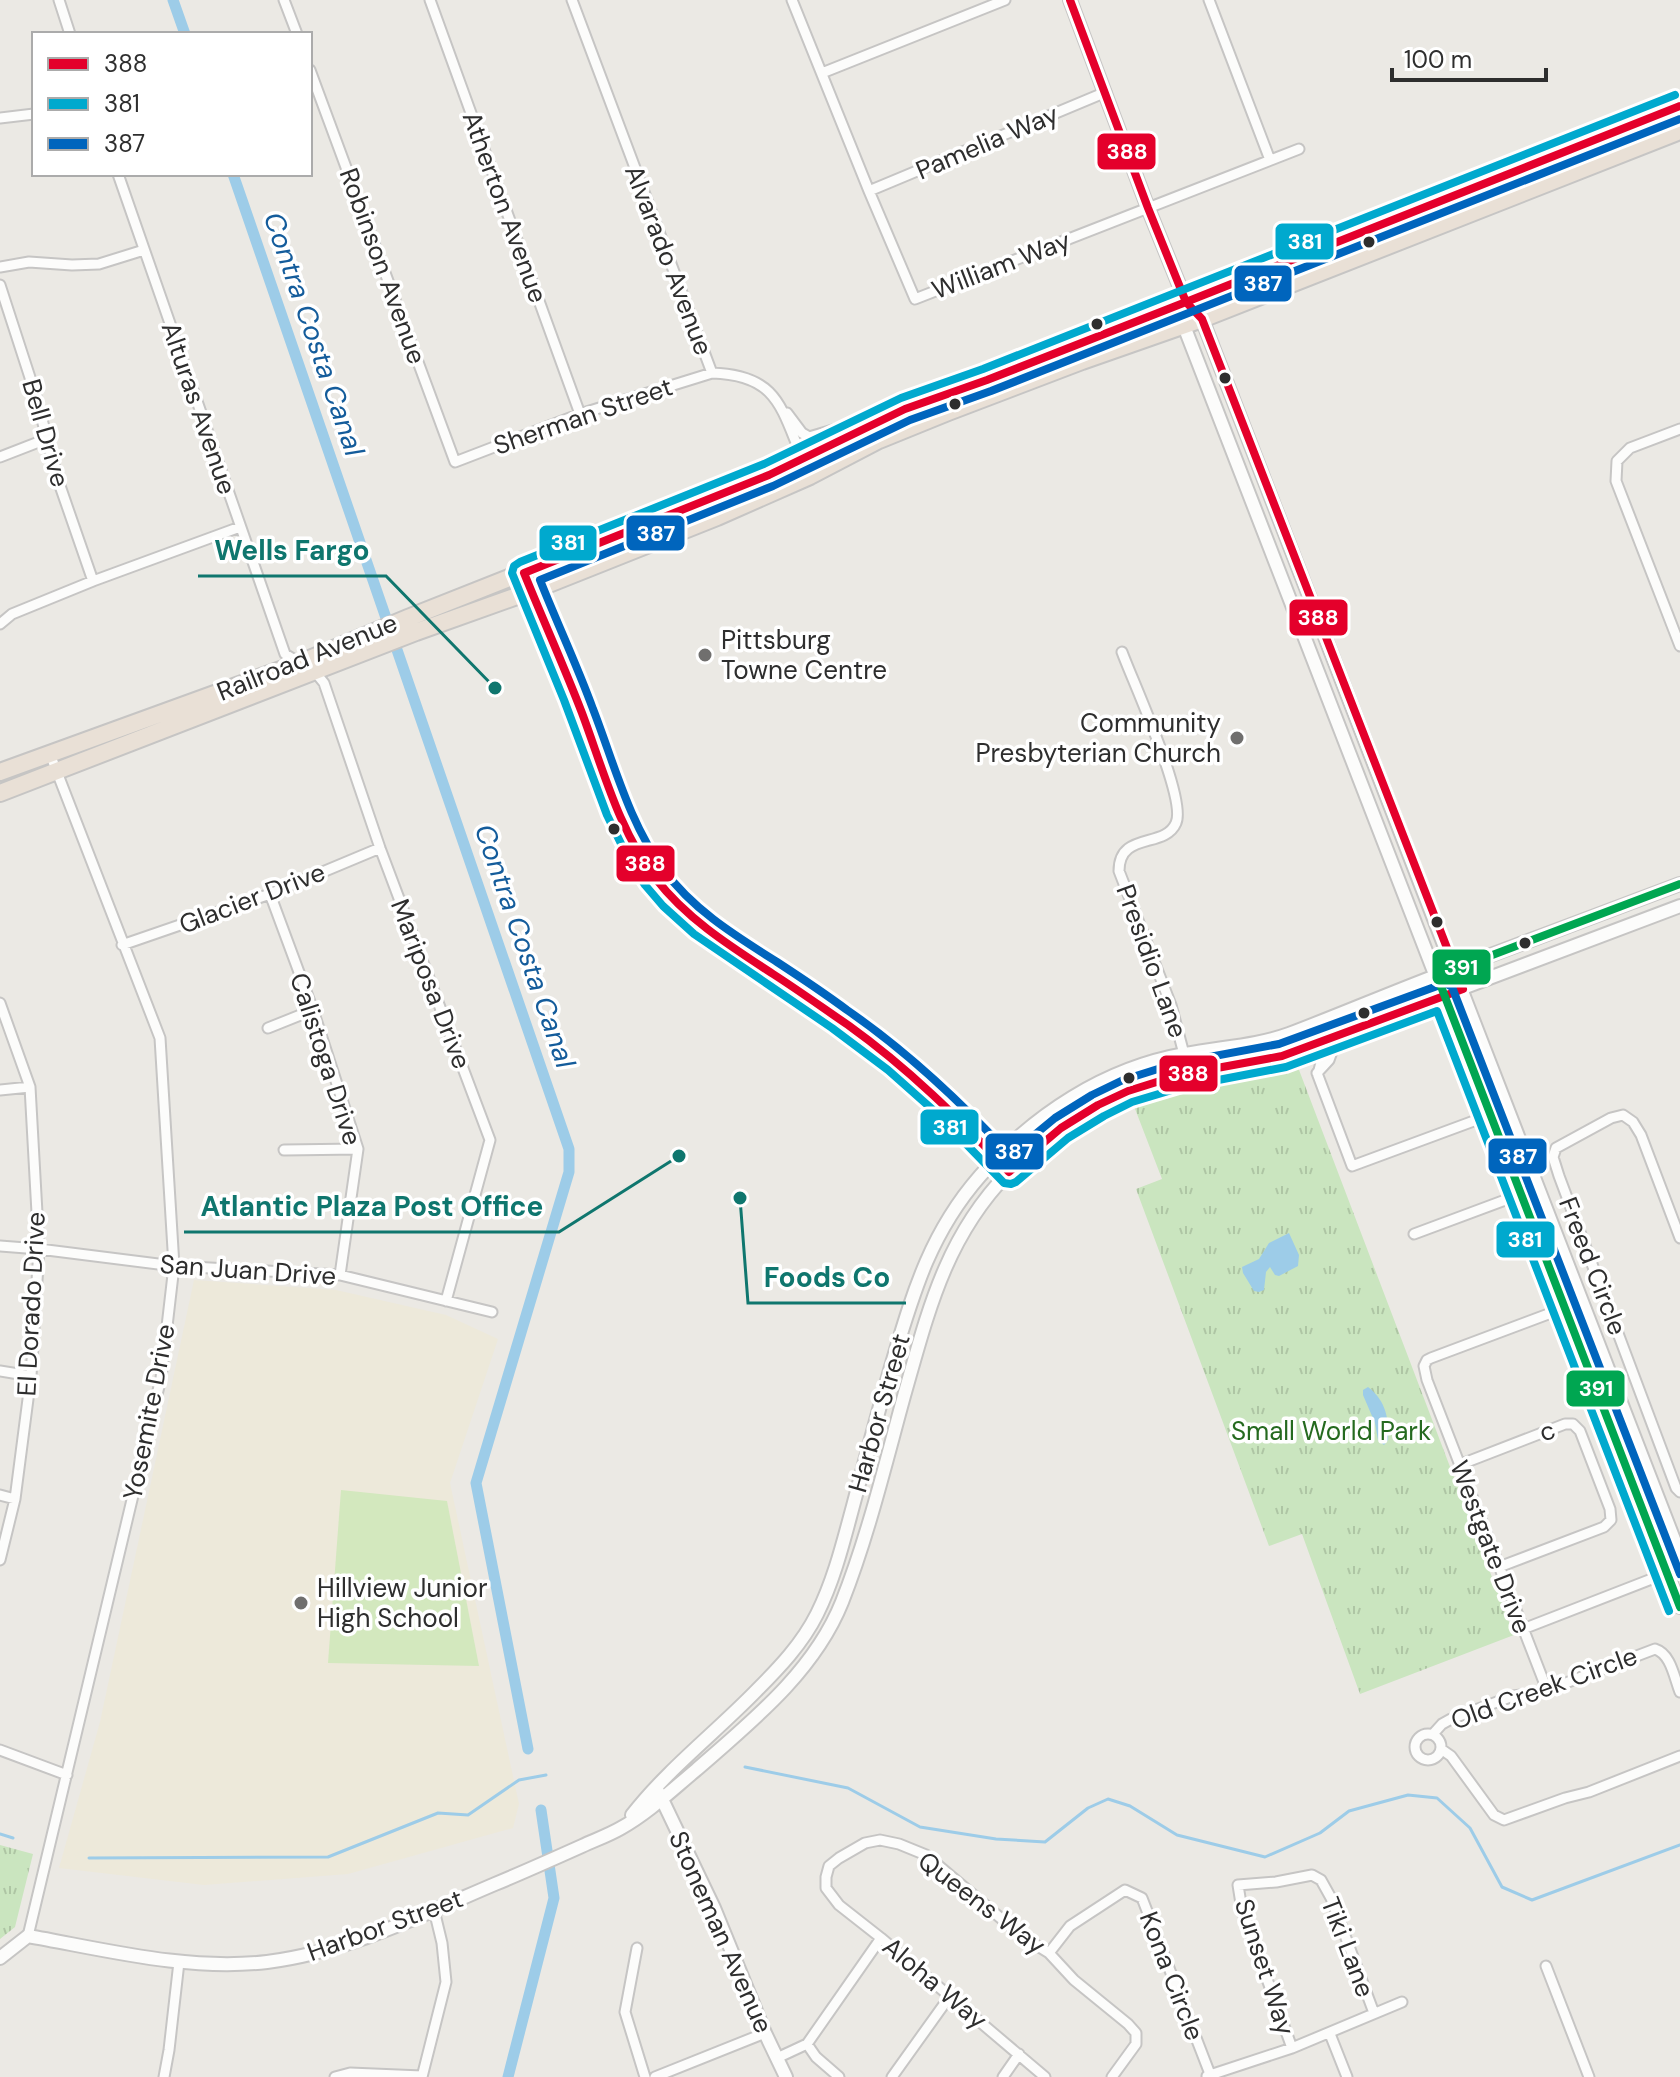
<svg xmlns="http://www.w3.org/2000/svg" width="1680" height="2077" font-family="'DM Sans',sans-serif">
  <defs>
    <pattern id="park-tufts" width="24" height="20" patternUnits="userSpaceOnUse" patternTransform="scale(2)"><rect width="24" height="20" fill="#cae5bf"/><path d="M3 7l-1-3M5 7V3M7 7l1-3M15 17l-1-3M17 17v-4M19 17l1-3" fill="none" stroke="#aec5a4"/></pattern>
  </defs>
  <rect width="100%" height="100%" fill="#ebe9e4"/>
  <!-- education -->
  <path fill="#ede9da" d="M194,1280l142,10 110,25 52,24 -48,144 69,321 -6,24 -165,46 -144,11 -145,-17 41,-146z"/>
  <!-- park -->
  <path fill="url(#park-tufts)" d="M1296,1062l218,573 -154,59 -58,-160 -33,12 -133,-357 26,-10 -30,-78c55,-21 109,-22 164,-39z
    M0,1845l33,9 -18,73 -15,12z"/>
  <!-- pitch -->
  <path fill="#d3e8be" d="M341,1490l106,11 32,165 -151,-3z"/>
  <!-- water -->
  <path fill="#9dcce8" d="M1289,1233l10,22 -1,11 -19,10 -4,-1 -5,-8 -4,5 -2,18 -5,2 -5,-1 -11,-18 -1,-6 17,-8 10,-16z
    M1368,1387c18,14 21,31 20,53l-4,5 -6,-5 -3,-17 -12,-28v-5z"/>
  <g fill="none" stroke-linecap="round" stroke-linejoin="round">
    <!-- stream -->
    <path stroke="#9dcce8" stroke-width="3" d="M745,1767l103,21 72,39 76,12 49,3 43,-34 20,-9 22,7 47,29 88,22 55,-24 29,-22 59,-16 29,3 33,30 32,59 30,13 148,-55
      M0,1834l13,4
      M89,1858l239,-1 110,-44 30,2 51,-35 27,-5"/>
    <!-- canal -->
    <path stroke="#9dcce8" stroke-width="11" d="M173,0l12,34
      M233,174l336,975v23l-93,311 52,266
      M508,2077l46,-179 -13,-88"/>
    <!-- street casing -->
    <g stroke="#c6c5c4" stroke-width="13">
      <path id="street" d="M59,0l11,34
        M284,0l13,34
        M430,0l150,414
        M572,0l140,373c67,2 69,36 92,89
        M792,0l77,191 46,108 384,-150
        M1209,0l61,160
        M310,70l145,392 125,-48 132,-41
        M822,73l183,-73
        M0,118l34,-4
        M118,174l167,480 30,18 9,11 56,165 110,292 -44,161
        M869,191l237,-99
        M0,267l29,-5 43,3 27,-1 45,-14
        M0,285l35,108 23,87 35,101
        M787,413l15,20 7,4 34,-10 17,-1
        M1680,429l-50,19 -13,13 -1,20 64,165
        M0,457l49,-19
        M524,573c18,47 40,92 58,140 25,63 41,134 89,184 37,40 88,66 132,97 31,21 64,44 93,67 41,33 78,73 113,111
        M0,624l12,-10 81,-33 147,-54
        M1122,652c11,30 65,147 54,171 -11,26 -57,8 -57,48l52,134 18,68
        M270,894l43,116 45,139 -18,126
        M122,945l148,-51 110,-46
        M0,1003l30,84 9,162 -8,127 -16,123 -15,61
        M268,1028l45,-18
        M1317,1043l5,16 -3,11
        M1317,1073l35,93 138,-51
        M1317,1073l12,-13 9,-25
        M0,1090l30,-3
        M284,1150l74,-1
        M1414,1234l110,-41 7,1 4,10 12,5
        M1680,1238l-39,-103 -8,-13 -10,-7 -12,3 -55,30 -3,9 6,19 117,312 4,4
        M0,1246l39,3 135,17 166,9 152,37
        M0,1371l31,5
        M1459,1465l106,-41h8l7,7 30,78 1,11 -7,7 -105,40
        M0,1495l15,4
        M1523,1629l157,-61
        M1547,1690l-120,-310 -3,-14 3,-6 4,-2 136,-51h8l10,20 7,4
        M1415 1747a13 13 0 1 1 26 0a13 13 0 1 1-26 0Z
        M1433,1734l9,-10 9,-5 62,-23 29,-4 113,-43c16,5 19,28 25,43
        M1441,1749l10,7 43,59 10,5 61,-22 24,-6 91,-36
        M0,1750l67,25
        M28,1936l133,-558 13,-112 -14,-228 -110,-284
        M637,1948l-12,64 20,65
        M1049,1953l21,-27 55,-36 17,8 68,176
        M1546,1966l43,111
        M1330,2034l17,43
        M807,2044l9,13 23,20
        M1292,2048l-50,-138 -4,-25 38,-3 36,-7 9,5 10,18 43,115
        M777,2058l30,-14 74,-106
        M1207,2076l85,-28 110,-46
        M164,2077l5,-27 10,-88
        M335,2077l15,-4 72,3
        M422,2077l24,-95 -4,-39 -8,-33
        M655,2077l110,-44
        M892,2077l58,-81
        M1003,2077l16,-23
        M1045,2077l-164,-139 -42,-33 -13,-17v-11l3,-11 10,-8 26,-15 15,-3 19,4 27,11 97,82 26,16 25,27 54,44 8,9v11l-24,33"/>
    </g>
    <!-- secondary casing -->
    <g stroke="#c6c5c4" stroke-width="16">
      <path id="secondary" d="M1070,0l78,208 38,94 16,17 478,1236
        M1186,302l-2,24 496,1281
        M659,1793l55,115 51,125 21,44
        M632,1815c36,-46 83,-82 124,-124 23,-23 46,-47 61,-77 17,-34 26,-71 36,-108 13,-49 26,-98 40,-146 21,-70 38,-128 87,-184 53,-61 125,-108 205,-122 35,-7 71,-8 104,-20 50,-19 99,-40 149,-59 81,-30 161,-61 242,-91
        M0,1958l28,-22c79,14 159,35 239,26 80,-10 155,-47 228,-78 29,-12 58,-25 87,-38 13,-6 27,-11 39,-18 27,-15 51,-38 75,-58 55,-48 118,-98 146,-168 26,-66 43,-137 62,-206 24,-84 41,-158 104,-223 49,-50 111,-85 179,-99 34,-8 68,-10 101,-20l392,-148"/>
    </g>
    <!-- highway casing -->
    <g stroke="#c6c5c4" stroke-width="20">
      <path id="highway" d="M0,772l300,-109 108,-45 361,-143 136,-66 82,-29 661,-260 32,-14
        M0,793l416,-161 115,-41 186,-74 93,-41 69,-36 69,-28 134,-51 120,-42 478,-188"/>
    </g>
    <!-- street -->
    <use href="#street" stroke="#fcfcfb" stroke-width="9"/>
    <!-- secondary -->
    <use href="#secondary" stroke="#fcfcfb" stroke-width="12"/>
    <!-- highway -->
    <use href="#highway" stroke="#e9e0d6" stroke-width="16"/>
    <!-- bus-1 casing -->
    <g stroke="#fff" stroke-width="14">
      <path id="bus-1" d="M1070,0l78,208 38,94
        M1186,302l16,17 261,670 -181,67 -103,19 -51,16 -30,14 -37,23 -52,44c-50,-54 -101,-104 -161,-147 -25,-17 -50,-35 -75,-51 -43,-28 -86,-55 -117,-95 -37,-48 -53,-110 -74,-166 -18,-47 -39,-93 -58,-140l245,-98 136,-66 82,-29z
        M1186,302l494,-196"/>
    </g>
    <!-- bus-2 casing -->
    <g stroke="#fff" stroke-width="14">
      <path id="bus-2" d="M1669,1611l-232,-600 -151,56 -104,20 -50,15 -28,14 -36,22 -52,44 -5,2 -7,-1 -72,-74 -44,-39 -56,-42 -138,-94 -31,-28 -18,-21 -15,-23 -23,-47 -43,-115 -52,-127 2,-7 6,-4 244,-98 137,-66 82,-29 692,-274"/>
    </g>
    <!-- bus-3 casing -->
    <g stroke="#fff" stroke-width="14">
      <path id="bus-3" d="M1680,119l-689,272 -81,29 -137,66 -233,94c17,43 37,85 53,129 21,54 36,114 71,161 29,40 72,66 113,92 23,15 47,31 70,48 61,42 113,91 163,145l45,-37 37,-23 31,-15 54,-17 102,-19 161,-59 7,-1 5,3 228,587"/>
    </g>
    <!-- bus-4 casing -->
    <g stroke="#fff" stroke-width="14">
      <path id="bus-4" d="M1680,884l-243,92 243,631"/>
    </g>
    <!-- bus-1 -->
    <use href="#bus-1" stroke="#e4002b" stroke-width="8"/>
    <!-- bus-2 -->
    <use href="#bus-2" stroke="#00a9ce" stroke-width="8"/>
    <!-- bus-3 -->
    <use href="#bus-3" stroke="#0065bd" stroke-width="8"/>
    <!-- bus-4 -->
    <use href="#bus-4" stroke="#00a651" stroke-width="8"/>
  </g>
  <!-- markers -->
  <g fill="#2e2e2e" stroke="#fff" stroke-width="3">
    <circle cx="1369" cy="242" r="7"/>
    <circle cx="1097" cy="324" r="7"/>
    <circle cx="1225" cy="378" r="7"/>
    <circle cx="955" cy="404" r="7"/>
    <circle cx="614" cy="829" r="7"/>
    <circle cx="1437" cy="922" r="7"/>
    <circle cx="1525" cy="943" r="7"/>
    <circle cx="1364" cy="1013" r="7"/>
    <circle cx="1129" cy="1078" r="7"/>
  </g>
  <g fill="#706f6e" stroke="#fff" stroke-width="3">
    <circle cx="705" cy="655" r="8"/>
    <circle cx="1237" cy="738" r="8"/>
    <circle cx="301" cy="1603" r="8"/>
  </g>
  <g text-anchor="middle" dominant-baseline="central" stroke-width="7" stroke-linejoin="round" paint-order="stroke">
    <!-- street labels -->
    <g font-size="26" fill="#2e2e2e" stroke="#fff">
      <text transform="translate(987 142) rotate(-23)">Pamelia Way</text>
      <text transform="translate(505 207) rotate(70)">Atherton Avenue</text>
      <text transform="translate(669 260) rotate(69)">Alvarado Avenue</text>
      <text transform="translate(1001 265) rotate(-21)">William Way</text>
      <text transform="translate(383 266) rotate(70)">Robinson Avenue</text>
      <text transform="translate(199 408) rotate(71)">Alturas Avenue</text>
      <text transform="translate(583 416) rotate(-19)">Sherman Street</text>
      <text transform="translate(46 433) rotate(74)">Bell Drive</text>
      <text transform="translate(307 657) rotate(-22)">Railroad Avenue</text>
      <text transform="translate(252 898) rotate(-21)">Glacier Drive</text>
      <text transform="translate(1152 961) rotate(70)">Presidio Lane</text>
      <text transform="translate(431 984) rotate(69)">Mariposa Drive</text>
      <text transform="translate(326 1059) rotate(72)">Calistoga Drive</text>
      <text transform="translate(1593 1266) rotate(69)">Freed Circle</text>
      <text transform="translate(248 1270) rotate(4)">San Juan Drive</text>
      <text transform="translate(31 1304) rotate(-87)">El Dorado Drive</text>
      <text transform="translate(149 1412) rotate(-79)">Yosemite Drive</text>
      <text transform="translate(879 1413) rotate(-74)">Harbor Street</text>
      <text transform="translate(1547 1431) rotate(-21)">c</text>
      <text transform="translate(1491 1547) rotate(69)">Westgate Drive</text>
      <text transform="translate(1544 1688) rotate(-20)">Old Creek Circle</text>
      <text transform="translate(982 1903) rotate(37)">Queens Way</text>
      <text transform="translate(385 1925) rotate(-20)">Harbor Street</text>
      <text transform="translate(721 1932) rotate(66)">Stoneman Avenue</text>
      <text transform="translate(1348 1947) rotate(69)">Tiki Lane</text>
      <text transform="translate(1265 1967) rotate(72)">Sunset Way</text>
      <text transform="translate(1172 1976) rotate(69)">Kona Circle</text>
      <text transform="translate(935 1983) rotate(40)">Aloha Way</text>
    </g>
    <!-- poi labels -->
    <g font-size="26" fill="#2e2e2e" stroke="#fff" text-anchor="start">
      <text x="721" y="640">Pittsburg<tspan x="721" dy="30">Towne Centre</tspan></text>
      <text x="1221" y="723" text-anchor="end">Community<tspan x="1221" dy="30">Presbyterian Church</tspan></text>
      <text x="317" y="1588">Hillview Junior<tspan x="317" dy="30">High School</tspan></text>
    </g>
    <!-- park labels -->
    <g font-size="26" fill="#256a1f" stroke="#fff">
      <text x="1331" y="1431">Small World Park</text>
    </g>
    <!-- water labels -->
    <g font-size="28" font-style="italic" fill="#145c9b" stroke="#fff">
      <text transform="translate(314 334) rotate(71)">Contra Costa Canal</text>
      <text transform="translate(525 946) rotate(71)">Contra Costa Canal</text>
    </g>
  </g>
  <!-- callouts -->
  <path fill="none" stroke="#0f766e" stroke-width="3" d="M495 688L386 576H198M679 1156L559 1232H184M740 1198L748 1303H906"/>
  <g fill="#0f766e" stroke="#fff" stroke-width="3">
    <circle cx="495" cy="688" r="8"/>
    <circle cx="679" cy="1156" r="8"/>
    <circle cx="740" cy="1198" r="8"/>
  </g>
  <g font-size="28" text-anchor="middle" font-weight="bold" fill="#0f766e" stroke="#fff" stroke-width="7" stroke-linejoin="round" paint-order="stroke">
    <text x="292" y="560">Wells Fargo</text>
    <text x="372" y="1216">Atlantic Plaza Post Office</text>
    <text x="827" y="1287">Foods Co</text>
  </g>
  <g stroke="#fff" stroke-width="3">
    <rect x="1096" y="132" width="61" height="39" rx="8" fill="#e4002b"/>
    <rect x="1274" y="222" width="61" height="39" rx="8" fill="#00a9ce"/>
    <rect x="1233" y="264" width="60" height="39" rx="8" fill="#0065bd"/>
    <rect x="625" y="514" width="61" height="38" rx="8" fill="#0065bd"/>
    <rect x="538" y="524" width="60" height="38" rx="8" fill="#00a9ce"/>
    <rect x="1288" y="598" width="61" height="39" rx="8" fill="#e4002b"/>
    <rect x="615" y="844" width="61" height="39" rx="8" fill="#e4002b"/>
    <rect x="1431" y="948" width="61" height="38" rx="8" fill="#00a651"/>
    <rect x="1158" y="1054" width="61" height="39" rx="8" fill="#e4002b"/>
    <rect x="919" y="1108" width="61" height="38" rx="8" fill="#00a9ce"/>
    <rect x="984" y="1132" width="61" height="39" rx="8" fill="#0065bd"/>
    <rect x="1487" y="1137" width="61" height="38" rx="8" fill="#0065bd"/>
    <rect x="1495" y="1220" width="61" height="39" rx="8" fill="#00a9ce"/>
    <rect x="1565" y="1369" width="61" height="39" rx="8" fill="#00a651"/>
  </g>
  <g font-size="22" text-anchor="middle" font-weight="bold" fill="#fff">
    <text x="1127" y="159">388</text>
    <text x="1305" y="249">381</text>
    <text x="1263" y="291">387</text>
    <text x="656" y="541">387</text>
    <text x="568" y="550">381</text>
    <text x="1318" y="625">388</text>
    <text x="645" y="871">388</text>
    <text x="1461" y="975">391</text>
    <text x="1188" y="1081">388</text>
    <text x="950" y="1135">381</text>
    <text x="1014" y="1159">387</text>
    <text x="1518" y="1164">387</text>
    <text x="1525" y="1247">381</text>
    <text x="1596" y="1396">391</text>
  </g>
  <!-- legend -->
  <rect x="32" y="32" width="280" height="144" fill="#ffffff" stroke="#ababab" stroke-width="2"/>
  <rect x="48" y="58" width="40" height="12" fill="#e4002b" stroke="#ababab" stroke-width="2"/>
  <text x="104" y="72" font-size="24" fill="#2e2e2e">388</text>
  <rect x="48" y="98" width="40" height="12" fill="#00a9ce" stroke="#ababab" stroke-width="2"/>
  <text x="104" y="112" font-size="24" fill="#2e2e2e">381</text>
  <rect x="48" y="138" width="40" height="12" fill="#0065bd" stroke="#ababab" stroke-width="2"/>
  <text x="104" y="152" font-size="24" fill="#2e2e2e">387</text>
  <!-- scale -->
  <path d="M1392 68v12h154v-12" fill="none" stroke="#2e2e2e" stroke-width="4"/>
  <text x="1404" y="68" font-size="24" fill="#2e2e2e" stroke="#ffffff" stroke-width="6" paint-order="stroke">100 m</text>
</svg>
